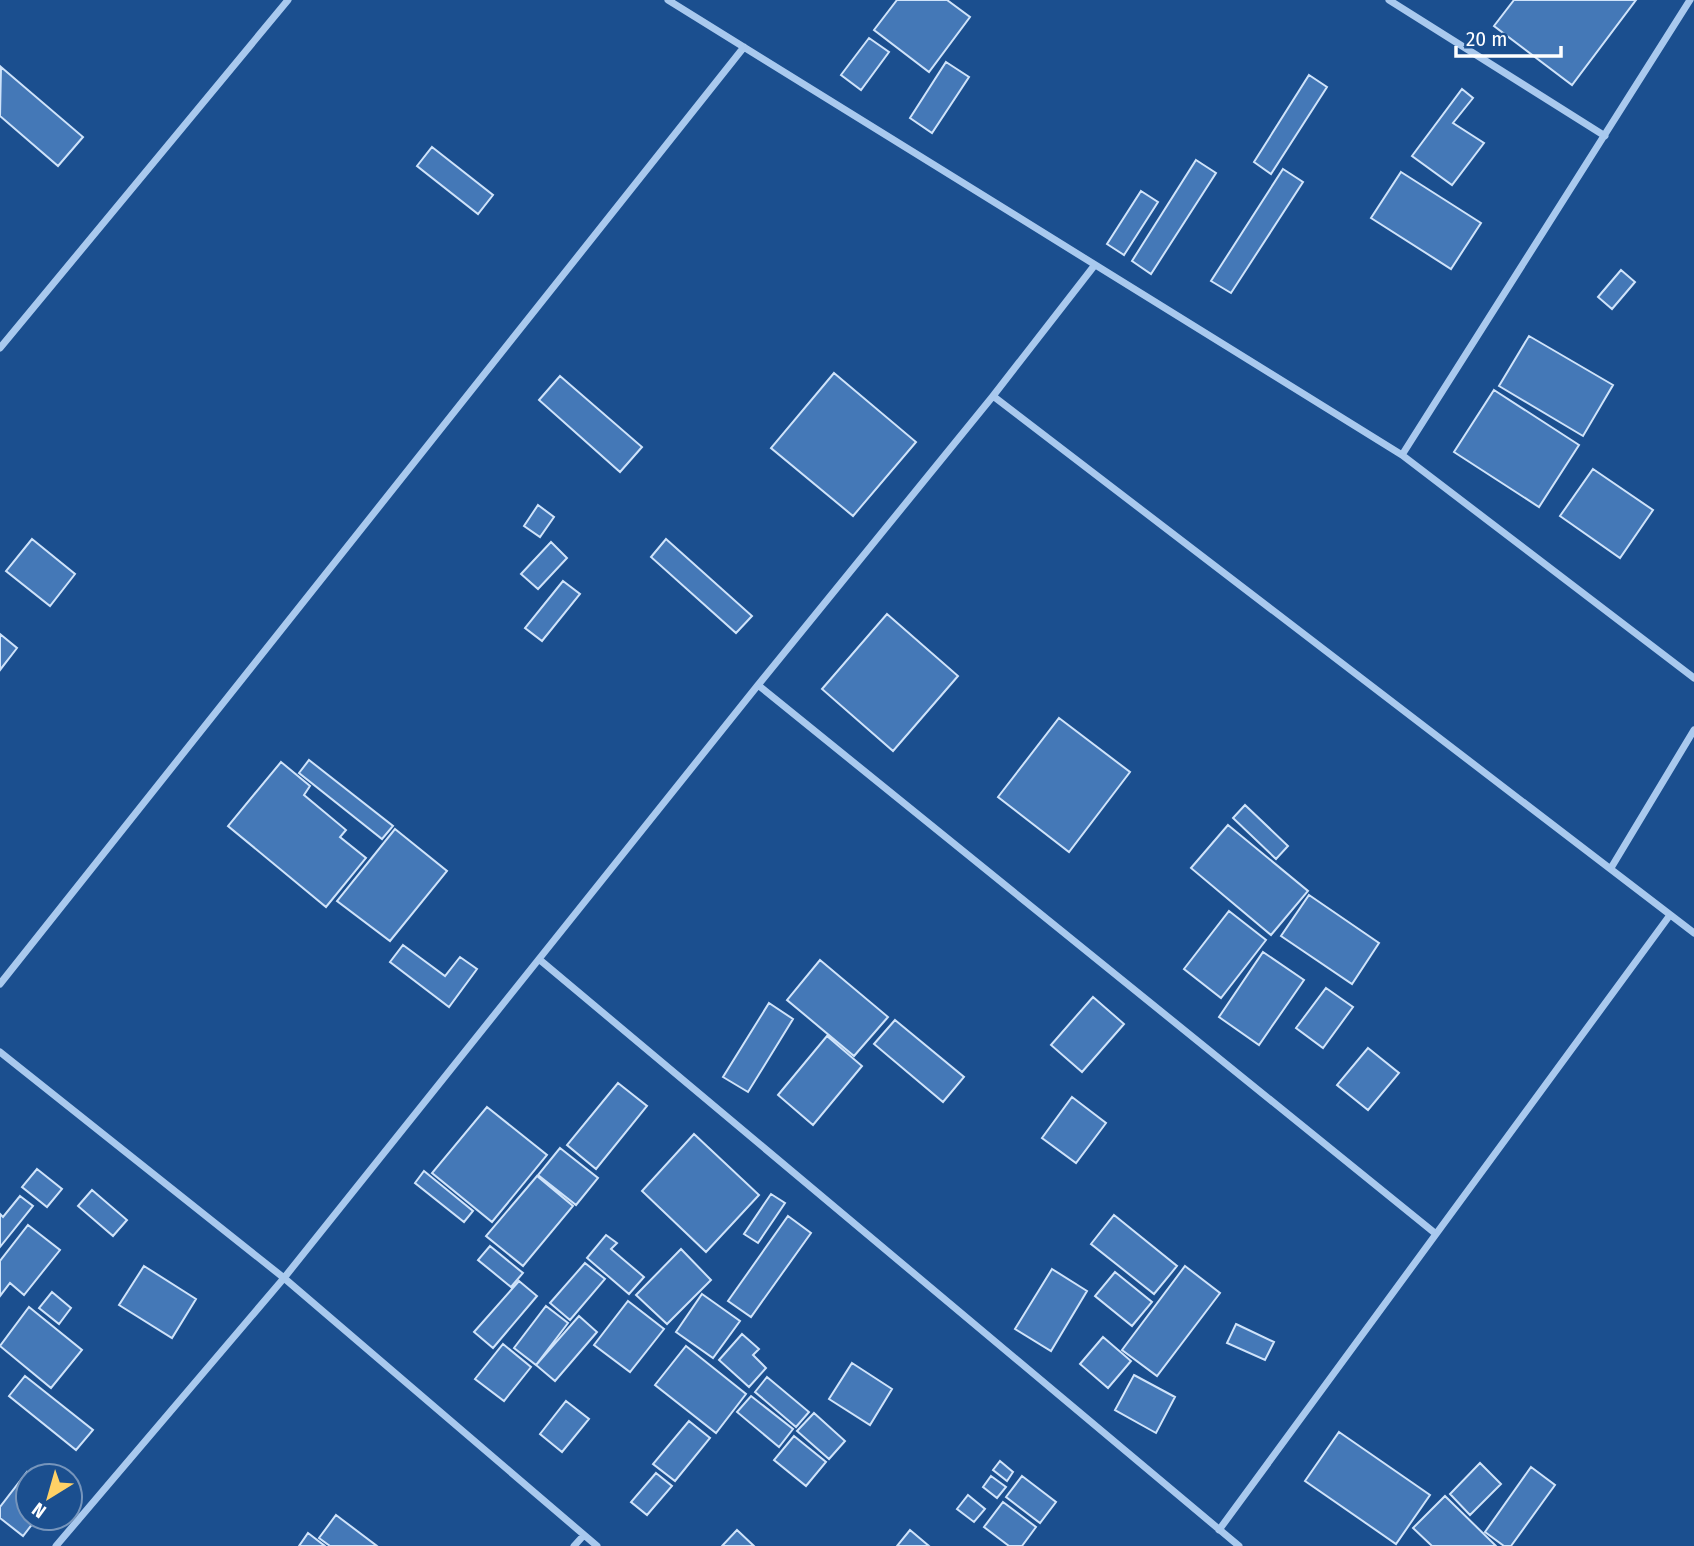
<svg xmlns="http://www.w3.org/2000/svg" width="1694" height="1546" font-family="'Fira Sans Condensed',sans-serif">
  <rect width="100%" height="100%" fill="#1b4f8f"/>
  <!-- building -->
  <path fill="#4478b7" stroke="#cfe3fa" stroke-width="2" d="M897,0h50l23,17 -41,55 -55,-42z
    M1514,0h122l-64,85 -78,-59z
    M869,38l20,14 -28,38 -20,-15z
    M946,62l23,15 -37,56 -22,-15z
    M1,67l82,70 -25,29 -58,-50z
    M1309,75l18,12 -56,87 -17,-12z
    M1462,89l11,9 -20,25 31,20 -32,42 -40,-29z
    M432,147l61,48 -15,19 -61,-48z
    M1196,160l20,13 -65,101 -19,-13z
    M1283,169l20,13 -72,111 -20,-12z
    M1401,172l80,51 -30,46 -80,-51z
    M1141,191l17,11 -34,53 -17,-11z
    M1621,270l14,12 -23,27 -14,-12z
    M1529,336l84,49 -30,51 -84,-50z
    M834,373l82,69 -63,74 -82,-68z
    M560,376l82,71 -22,25 -81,-72z
    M1494,390l85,55 -40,62 -85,-55z
    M1593,469l60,41 -33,48 -60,-42z
    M538,505l16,12 -14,20 -16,-11z
    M32,539l43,35 -25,32 -44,-35z
    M666,539l86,77 -16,17 -85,-76z
    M551,542l16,16 -29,31 -17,-15z
    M563,581l17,13 -38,47 -17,-13z
    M887,614l71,62 -65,75 -71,-62z
    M0,634l17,14 -17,22z
    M1059,718l71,54 -61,80 -71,-55z
    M309,760l84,66 -11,13 -83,-66z
    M281,762l29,24 -6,9 42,35 -6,7 26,21 -40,49 -98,-81z
    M1245,805l43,41 -12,13 -43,-41z
    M1228,825l80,66 -37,44 -80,-67z
    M395,829l52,42 -57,70 -53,-40z
    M1309,895l70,48 -27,41 -71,-48z
    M1229,911l37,29 -45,58 -37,-29z
    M403,945l42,31 15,-19 17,12 -28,38 -59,-45z
    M1263,952l41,28 -45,65 -40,-28z
    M820,960l68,57 -34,39 -67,-56z
    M1326,988l27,19 -30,41 -27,-20z
    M1093,997l31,27 -42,48 -31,-27z
    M769,1003l24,16 -45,73 -25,-15z
    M895,1020l69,57 -21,25 -69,-58z
    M827,1036l35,30 -49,59 -35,-30z
    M1368,1048l31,25 -31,37 -31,-25z
    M618,1083l29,23 -51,63 -29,-24z
    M1072,1097l34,26 -30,40 -34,-25z
    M487,1107l60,48 -55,67 -60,-49z
    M694,1134l65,61 -53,57 -64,-61z
    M560,1148l38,30 -22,27 -38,-30z
    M37,1169l25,20 -15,18 -25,-20z
    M424,1171l49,40 -9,11 -49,-39z
    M537,1176l36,30 -50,60 -37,-30z
    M92,1190l35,30 -14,16 -35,-30z
    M771,1194l14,9 -27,40 -14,-9z
    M20,1196l13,10 -33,41v-33l3,3z
    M1114,1215l63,51 -23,28 -63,-50z
    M788,1216l23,17 -60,84 -23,-16z
    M28,1225l32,25 -36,45 -14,-12 -10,13v-35z
    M606,1235l11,8 -6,6 33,28 -15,17 -42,-36z
    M490,1246l33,27 -12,14 -33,-27z
    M681,1249l30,31 -44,44 -31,-29z
    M585,1263l20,16 -35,41 -20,-17z
    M144,1266l52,33 -24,39 -53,-33z
    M1185,1266l35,27 -63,83 -35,-26z
    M1052,1269l35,22 -36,60 -36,-22z
    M1115,1272l37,30 -20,24 -37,-30z
    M519,1281l18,15 -44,52 -19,-16z
    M52,1292l19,16 -12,16 -20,-16z
    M702,1294l38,27 -27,37 -37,-26z
    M628,1301l36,28 -34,43 -36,-27z
    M546,1306l22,17 -32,42 -22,-17z
    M29,1307l53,43 -31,38 -51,-42z
    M579,1316l18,16 -42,49 -19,-16z
    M1236,1324l38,18 -9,18 -38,-17z
    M742,1334l17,15 -6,6 13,13 -17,19 -30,-27z
    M1103,1337l28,24 -23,27 -28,-24z
    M503,1344l28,23 -27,34 -29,-22z
    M686,1346l60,48 -30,39 -61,-48z
    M852,1363l40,26 -22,36 -41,-26z
    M1134,1375l41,22 -19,36 -41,-23z
    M25,1376l68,54 -17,20 -67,-54z
    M767,1377l42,35 -13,15 -41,-35z
    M751,1396l42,33 -14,18 -42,-35z
    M566,1401l23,18 -27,33 -22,-18z
    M814,1413l31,28 -16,18 -32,-28z
    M689,1421l21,17 -35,43 -22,-17z
    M1339,1432l91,63 -34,49 -91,-63z
    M794,1436l32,26 -20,24 -32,-26z
    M1000,1461l13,11 -6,9 -14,-11z
    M1480,1463l21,21 -31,31 -20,-21z
    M1531,1467l24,18 -44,61h-7l-19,-14z
    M27,1472l5,4h-4v42h9l-14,18 -23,-18v-11z
    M656,1473l16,13 -25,29 -16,-13z
    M991,1476l15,11 -9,11 -14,-11z
    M1022,1476l34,26 -16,21 -34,-26z
    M968,1495l17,14 -11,13 -17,-13z
    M1445,1496l51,50h-64l-19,-18z
    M1003,1502l33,25 -14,19h-13l-25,-19z
    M336,1515l41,31h-47l-11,-8z
    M737,1530l17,16h-32z
    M910,1530l19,16h-32z
    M308,1533l17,13h-26z"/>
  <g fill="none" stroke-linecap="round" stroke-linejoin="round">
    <!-- minor -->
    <path stroke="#a9c9ee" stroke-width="7" d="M668,0l734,455 292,223
      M1389,0l216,136
      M0,348l288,-348
      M993,396l701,537
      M1402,455l288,-455
      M758,685l678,549
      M1611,868l83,-138
      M540,960l699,586
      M0,984l744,-937
      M0,1052l284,226 313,268
      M1219,1530l451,-615
      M56,1546l228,-268 474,-593 235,-289 101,-130
      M574,1546l10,-11"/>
  </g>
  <!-- north arrow -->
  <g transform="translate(49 1497) rotate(217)"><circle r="33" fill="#1b4f8f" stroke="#7695bc" stroke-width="2"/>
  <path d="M0-5L12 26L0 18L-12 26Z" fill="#ffd166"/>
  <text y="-10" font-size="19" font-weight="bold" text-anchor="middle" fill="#ffffff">N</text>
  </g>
  <!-- scale -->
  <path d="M1456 46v10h105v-10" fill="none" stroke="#ffffff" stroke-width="3.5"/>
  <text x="1466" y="46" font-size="21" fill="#ffffff" stroke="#1b4f8f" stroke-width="5" paint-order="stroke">20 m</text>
</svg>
